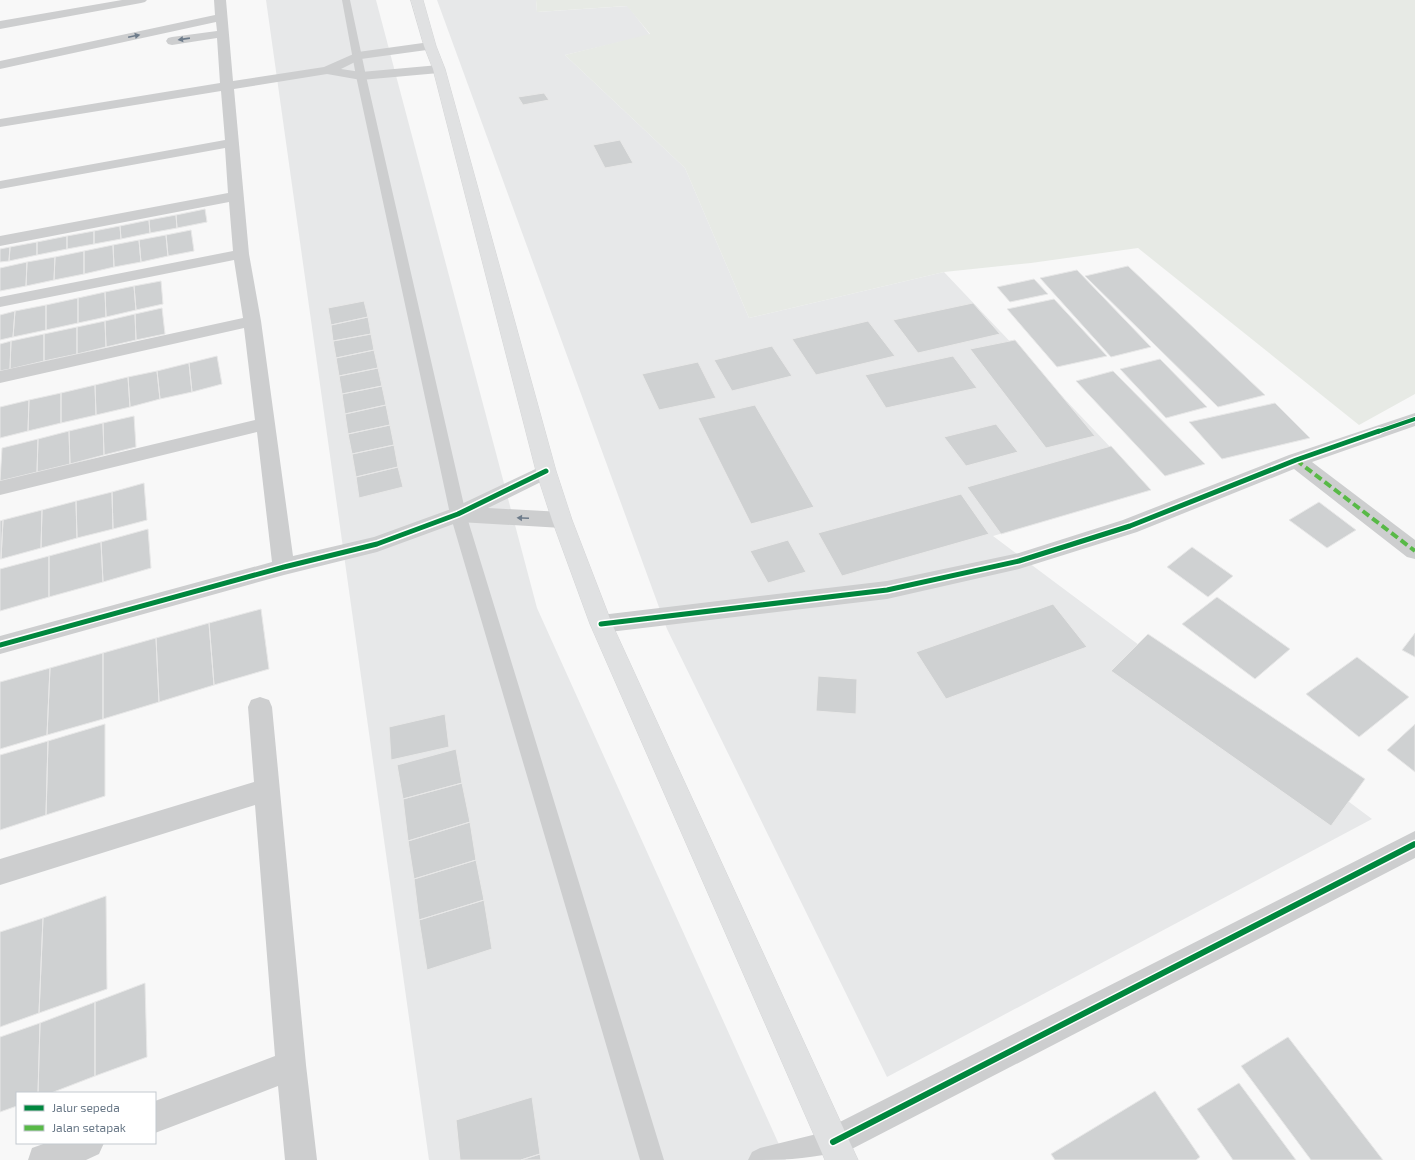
<svg xmlns="http://www.w3.org/2000/svg" width="1415" height="1160" font-family="'Exo 2',sans-serif">
  <rect width="100%" height="100%" fill="#f8f8f8"/>
  <!-- built -->
  <path fill="#e7e8e9" d="M266,0h110l161,608 249,552h-357z
    M437,0h99l1,12 91,-6 22,29 -85,20 120,113 64,150 195,-46 207,218 -158,46 379,283 -485,258 -220,-448z"/>
  <!-- green -->
  <path fill="#e7eae5" d="M536,0h879v394l-56,31 -221,-177 -107,15 -87,9 -195,46 -64,-150 -120,-113 85,-21 -23,-28 -90,6z"/>
  <!-- building -->
  <path fill="#cfd1d2" stroke="#e8e8e8" d="M544,93l5,7 -26,5 -5,-8z
    M620,140l13,23 -28,5 -12,-23z
    M205,209l2,13 -30,6 -1,-13z
    M176,215l1,13 -27,5 -1,-13z
    M149,220l1,13 -29,6 -1,-13z
    M120,226l1,13 -27,5v-13z
    M191,230l3,21 -26,5 -2,-21z
    M94,231v13l-27,5v-13z
    M166,235l2,21 -27,6 -2,-22z
    M67,236v13l-30,6v-13z
    M139,240l2,22 -27,5 -1,-22z
    M37,242v13l-28,6 1,-14z
    M113,245l1,22 -30,7v-23z
    M10,247l-1,14 -9,1v-13z
    M84,251v23l-30,6 1,-23z
    M55,257l-1,23 -28,6 1,-24z
    M27,262l-1,24 -26,5v-23z
    M1128,266l137,129 -47,12 -133,-131z
    M1077,270l74,77 -40,10 -71,-79z
    M1034,279l14,15 -38,8 -13,-15z
    M161,281l2,23 -27,6 -2,-24z
    M134,286l2,24 -30,7 -1,-25z
    M105,292l1,25 -28,6v-25z
    M78,298v25l-32,7v-25z
    M1054,299l53,57 -50,11 -50,-58z
    M364,301l4,16 -37,8 -3,-17z
    M973,303l27,31 -82,19 -25,-33z
    M46,305v25l-33,7 2,-26z
    M162,308l3,26 -29,6 -1,-26z
    M15,311l-2,26 -13,3v-25z
    M135,314l1,26 -30,7 -1,-26z
    M368,317l3,17 -38,7 -2,-16z
    M105,321l1,26 -29,7v-27z
    M868,321l27,35 -79,19 -24,-36z
    M77,327v27l-33,7v-27z
    M44,334v27l-34,8 1,-28z
    M371,334l3,16 -38,8 -3,-17z
    M1015,340l80,96 -49,12 -76,-99z
    M11,341l-1,28 -10,2v-27z
    M772,346l20,30 -60,15 -18,-31z
    M374,350l4,18 -39,8 -3,-18z
    M217,356l5,28 -30,8 -3,-29z
    M953,356l24,32 -91,20 -21,-33z
    M1160,359l47,48 -41,11 -46,-49z
    M698,362l18,36 -57,12 -17,-36z
    M189,363l3,29 -32,7 -3,-28z
    M378,368l4,18 -40,8 -3,-18z
    M157,371l3,28 -30,8 -2,-30z
    M1113,371l92,93 -40,12 -89,-95z
    M128,377l2,30 -34,8 -1,-30z
    M95,385l1,30 -35,8v-30z
    M382,386l4,19 -41,9 -3,-20z
    M61,393v30l-33,8 1,-31z
    M29,400l-1,31 -28,7v-31z
    M1275,403l35,35 -88,21 -33,-37z
    M386,405l4,20 -42,9 -3,-20z
    M755,405l59,102 -63,17 -53,-106z
    M134,416l2,31 -32,8 -1,-32z
    M103,423l1,32 -34,9 -1,-33z
    M996,424l22,28 -52,14 -22,-29z
    M390,425l4,20 -42,9 -4,-20z
    M69,431l1,33 -33,8 1,-33z
    M38,439l-1,33 -37,9 2,-33z
    M394,445l4,22 -42,10 -4,-23z
    M1111,446l40,44 -150,44 -34,-47z
    M398,467l5,20 -44,11 -3,-21z
    M144,483l3,37 -34,9 -1,-37z
    M112,492l1,37 -36,9 -1,-37z
    M961,494l28,40 -147,42 -24,-43z
    M76,501l1,37 -36,10 1,-38z
    M1319,502l37,28 -29,18 -38,-28z
    M42,510l-1,38 -40,11 2,-39z
    M3,520l-2,39h-1v-38z
    M148,529l3,39 -48,14 -2,-40z
    M788,540l18,32 -38,11 -18,-32z
    M101,542l2,40 -54,15v-41z
    M1192,547l41,29 -25,21 -41,-30z
    M49,556v41l-49,14v-42z
    M1217,597l73,52 -35,30 -73,-55z
    M1053,604l34,43 -141,52 -30,-47z
    M261,609l8,60 -55,16 -5,-62z
    M209,623l5,62 -55,17 -3,-64z
    M1415,633v24l-13,-7z
    M1148,634l217,145 -34,47 -220,-155z
    M156,638l3,64 -56,17v-66z
    M103,653v66l-56,16 3,-67z
    M1357,657l52,40 -50,40 -53,-43z
    M50,668l-3,67 -47,14v-67z
    M818,676l39,3 -1,35 -40,-3z
    M445,714l4,33 -58,13 -2,-33z
    M105,724v72l-59,19 2,-74z
    M1415,724v48l-28,-22z
    M48,741l-2,74 -46,15v-75z
    M456,749l6,34 -59,16 -6,-34z
    M462,783l8,39 -62,19 -5,-42z
    M470,822l6,38 -62,19 -6,-38z
    M476,860l8,40 -65,20 -5,-41z
    M106,896l1,93 -68,24 4,-95z
    M484,900l8,49 -65,21 -8,-50z
    M43,918l-4,95 -39,14v-95z
    M145,983l2,74 -52,19v-74z
    M95,1002v74l-44,17h-13l2,-70z
    M40,1023l-2,70h-21v13l-17,6v-75z
    M1288,1037l95,123h-72l-70,-94z
    M1239,1083l57,77h-63l-36,-51z
    M1155,1091l45,66 -4,3h-141l-4,-6z
    M532,1097l8,57 -19,6h-61l-4,-40z
    M540,1154l1,6h-20z"/>
  <g fill="none" stroke-linecap="round" stroke-linejoin="round">
    <!-- secondary casing -->
    <g stroke="#d5d6d7" stroke-width="1">
      <path id="secondary" d="M411,0h12l13,46 9,23 111,402 16,49 40,104 246,536h-33l-235,-536 -38,-104 -16,-49 -103,-402 -9,-23z"/>
    </g>
    <!-- service -->
    <path fill="#cdcecf" fill-rule="evenodd" d="M342,0h8l16,76 100,438 198,646h-24l-190,-646 -94,-438z
      M833,1130l8,4 4,8 -4,8c-30,10 -61,10 -93,10l4,-8 8,-4z"/>
    <!-- minor -->
    <path fill="#cdcecf" fill-rule="evenodd" d="M122,0h25l-2,2 -4,1 -141,26v-8z
      M214,0h12l7,81 91,-14 34,-15 72,-10 4,1 2,3 -2,3 -73,10 -20,10 20,3 78,-7 4,1 2,3 -2,3 -4,1 -78,7 -34,-6 -93,15 15,165 12,67 32,235 81,-19 77,-28 95,-45 7,2 3,5 -3,5 -65,32 74,4 7,3 3,5 -3,5 -7,3 -103,-6 -82,30 -93,23 -284,79v-18l272,-74 -15,-130 -257,63v-14l255,-61 -11,-92 -244,55v-12l243,-53 -9,-58 -234,47v-10l233,-46 -4,-49 -229,44v-10l228,-43 -3,-45 -225,41v-8l225,-41 -4,-49 -221,36v-8l220,-36 -3,-45 -45,7 -4,-1 -2,-3 2,-3 4,-1 45,-6 -1,-9 -216,47v-8l215,-46z
      M1415,413v13l-103,36 103,78v19l-8,-2 -113,-88 -157,63 -118,37 -132,30 -286,34 -8,-3 -3,-6 3,-6 8,-3 286,-34 132,-28 104,-33 166,-65z
      M260,697l9,3 3,7 34,358 11,95h-32l-7,-74 -123,47v-32l120,-45 -20,-251 -255,80v-26l254,-77 -6,-75 3,-7z
      M1415,831v27l-571,295 -11,5 -11,-5 -5,-11 5,-11z
      M46,1143h58l-5,11 -13,6h-58l4,-12z"/>
    <!-- secondary -->
    <use href="#secondary" fill="#e0e1e2" fill-rule="evenodd"/>
    <!-- quiet -->
    <path stroke="#58b947" stroke-width="4" stroke-dasharray="8 4" stroke-linecap="butt" d="M1296,460l119,91"/>
    <!-- cycleway-far2 casing -->
    <g stroke="#fff" stroke-width="6">
      <path id="cycleway-far2" d="M1377,432l38,-13"/>
    </g>
    <!-- cycleway-far1 casing -->
    <g stroke="#fff" stroke-width="8">
      <path id="cycleway-far1" d="M601,624l286,-34 132,-29 111,-35 166,-66 83,-29
        M0,645l284,-78 93,-23 81,-30 88,-43"/>
    </g>
    <!-- cycleway casing -->
    <g stroke="#fff" stroke-width="9">
      <path id="cycleway" d="M833,1142l582,-298"/>
    </g>
    <!-- cycleway-far2 -->
    <use href="#cycleway-far2" stroke="#00873e" stroke-width="4"/>
    <!-- cycleway-far1 -->
    <use href="#cycleway-far1" stroke="#00873e" stroke-width="5"/>
    <!-- cycleway -->
    <use href="#cycleway" stroke="#00873e" stroke-width="6"/>
  </g>
  <!-- one-way arrows -->
  <defs><path id="oneway-solid" d="M-6-.8H1V-3.2L6.5 0L1 3.2V.8H-6Z"/></defs>
  <g fill="#6e7c8b">
    <use href="#oneway-solid" transform="translate(134 36) rotate(-12)"/>
    <use href="#oneway-solid" transform="translate(184 39) rotate(172)"/>
    <use href="#oneway-solid" transform="translate(523 518) rotate(-177)"/>
  </g>
  <!-- legend -->
  <rect x="16" y="1092" width="140" height="52" fill="#ffffff" stroke="#c3c9cf"/>
  <rect x="24" y="1105" width="20" height="6" fill="#00873e" stroke="#c3c9cf"/>
  <text x="52" y="1112" font-size="12" fill="#697887">Jalur sepeda</text>
  <rect x="24" y="1125" width="20" height="6" fill="#58b947" stroke="#c3c9cf"/>
  <text x="52" y="1132" font-size="12" fill="#697887">Jalan setapak</text>
</svg>
